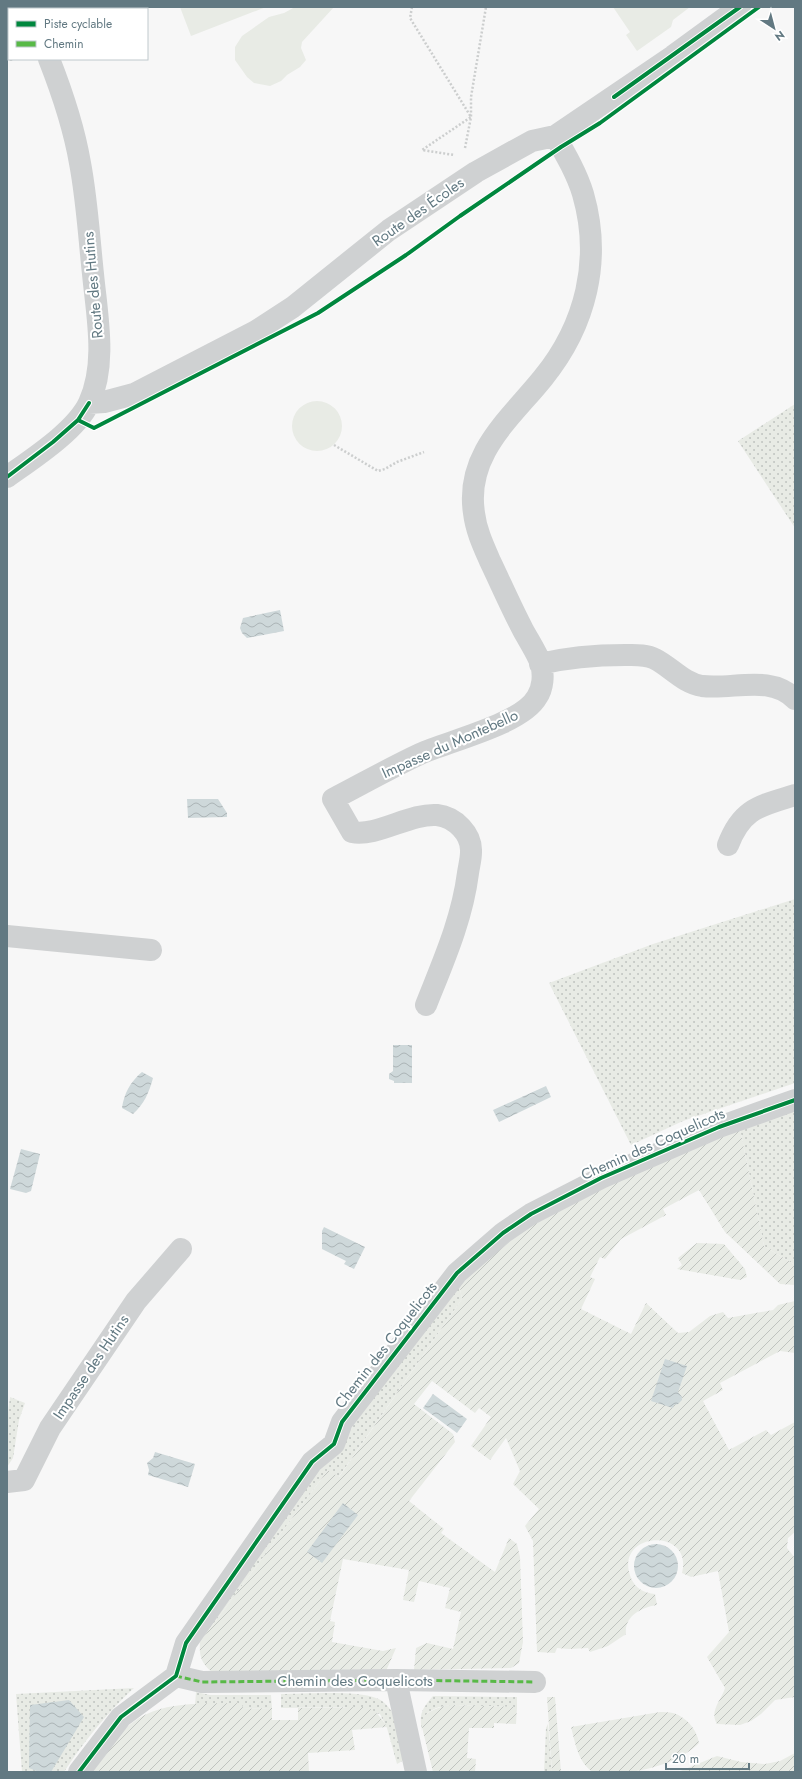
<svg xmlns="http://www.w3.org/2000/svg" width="802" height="1779" font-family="Jost,sans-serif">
  <defs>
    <pattern id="grass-dots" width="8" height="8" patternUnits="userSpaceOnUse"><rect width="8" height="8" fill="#e8ebe5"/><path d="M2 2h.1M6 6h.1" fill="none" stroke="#bfc3bf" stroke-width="1.8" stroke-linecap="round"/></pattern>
    <pattern id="garden-furrows" width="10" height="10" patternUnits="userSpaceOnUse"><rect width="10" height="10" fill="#e8ebe5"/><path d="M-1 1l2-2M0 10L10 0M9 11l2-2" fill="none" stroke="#bfc3bf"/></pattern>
    <pattern id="water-waves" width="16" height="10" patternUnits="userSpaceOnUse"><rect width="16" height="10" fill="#ced8da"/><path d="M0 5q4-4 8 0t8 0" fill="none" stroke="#abb4b6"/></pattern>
  </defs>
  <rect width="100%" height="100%" fill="#f7f7f7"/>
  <!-- grass -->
  <path fill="url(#grass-dots)" d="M795,404v124l-57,-87z
    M795,899v184l-112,38 -52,24 -82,-162 104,-39z
    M795,1110v155l-31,-19 -24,-117z
    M459,1283l3,16 -124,179 -10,-8 -128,172 24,-38 96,-137 28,-31 9,-19z
    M10,1397l15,6 -6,17 -6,38 -6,9v-47z
    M134,1688c-27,25 -50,53 -70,84h-42l-6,-78z
    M196,1692l14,3h61l1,13 -29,1 -48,-4z
    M281,1694c22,0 76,-4 95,4 7,2 12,8 16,14 7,14 9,32 12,48l-7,4 -10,-36 -7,-14 -36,-7 -63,1z
    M433,1696l84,1v10c-14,0 -27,-1 -41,-1 -20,-1 -57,-5 -54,26 -3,-18 -1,-22 11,-36z
    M548,1724l4,48h-8l2,-44z"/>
  <!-- park -->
  <path fill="#e8ebe5" d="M180,7h86l-75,29z
    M295,7h39l-32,35 -1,6 5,12 -6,7 -13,8 -6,6 -11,5 -16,-3 -7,-6 -12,-17v-13l7,-11 27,-19 15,-4z
    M613,7h77l-17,13 -2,7 -34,24 -11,-16 4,-3z
    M292 426a25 25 0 1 1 50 0a25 25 0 1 1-50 0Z"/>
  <!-- garden -->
  <path fill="url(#garden-furrows)" d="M740,1129l24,117 31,19v20l-15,-1 -55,-52 -26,-42 -36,19 3,6 -45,24 -16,20 -5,-2 -10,20 5,2 -14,30 50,25 15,-31 32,30 11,-1 21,-16 13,-4 5,6 45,-8 5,-5 17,-4v52l-15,-2 -60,32 3,7 -20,11 26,49 37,-20 5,5 24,-13v110l-7,6 -1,10 8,10v139l-20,3 -14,14 -10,7 -11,4 -23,-1c-8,-13 4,-23 8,-36l-18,-31 22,-25 -11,-61 -27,6 -9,-4c12,-47 -70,-42 -51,5 4,10 13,15 24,16l2,11c-15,2 -33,11 -31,29l-18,12 -18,6 -2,-4 -19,1 -12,-1 -2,5 -18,-1 -4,-111 -8,-15 14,-17 -26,-25 7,-13 -14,-33 -16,22 -19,-14 20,-29 -12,-9 -4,5 -43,-32 -18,23 39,30 2,8 -46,59 35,28 -3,4 54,39 14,-34 8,6 3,13 3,85 -4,21 -8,5 -97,2 2,-22 11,-5 26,6 8,-37 -16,-4 5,-20 -31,-7 -5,21 -11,-2 6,-30 -66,-11 -13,62 5,1 -3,20 51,9 13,-3 -10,23 -174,1c-11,-9 -13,-17 -12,-30l128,-172 11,7 123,-178 -3,-16 30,-27 36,-27 98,-51z
    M697,1243l27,1 21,25 2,8 -7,3 -63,-11 5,-4 -4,-7z
    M547,1697h8l6,75h-9z
    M242,1703l1,6 29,-1v12h26v-12l66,-1c12,3 16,9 23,20l-35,3 3,20 -47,3 1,19h-218c11,-15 22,-32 36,-45 31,-28 77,-23 115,-24z
    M451,1705l66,2 -1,17 -22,-1v5h-25l-2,30 9,1 -1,13h-42l-12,-49c5,-13 18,-16 30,-18z
    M660,1712c4,0 9,0 13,1 13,4 24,16 26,30 -15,16 -46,26 -68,29 -12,1 -26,0 -38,0 -15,-9 -18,-30 -22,-45z
    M795,1753v19h-117l39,-16 24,6 24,2 15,-3z"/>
  <!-- water -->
  <path fill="url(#water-waves)" d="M280,610l4,21 -37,7 -5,-5 -2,-5 3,-10z
    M187,799h31l9,14v4l-39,1z
    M393,1045h19v38h-18v-2l-5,-2v-5l4,-3z
    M142,1072l11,6c-4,15 -9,26 -20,36l-11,-6c2,-14 8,-26 20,-36z
    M546,1086l5,11 -52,25 -6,-12z
    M21,1149l19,5 -9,37 -5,2 -16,-4z
    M324,1227l41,20 -11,22 -10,-5 2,-3 -24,-12v-18z
    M665,1359l22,7 -9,26 4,5v3l-4,4 -4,1 -1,3 -22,-7z
    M433,1394l34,25 -10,14 -34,-25z
    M155,1452l40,12 -7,23 -40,-12 1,-5 -2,-7 6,-5z
    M343,1503l15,12 -36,48 -15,-11z
    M634 1566a22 22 0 1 1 44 0a22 22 0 1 1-44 0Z
    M69,1700l15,17 -33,55h-12l-10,-4 1,-63z"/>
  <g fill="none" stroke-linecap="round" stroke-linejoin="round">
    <!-- path -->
    <path stroke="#cccece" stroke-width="2.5" stroke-dasharray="2 2" stroke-linecap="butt" d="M412,7l-2,11 61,99 -49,33 32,5
      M11,59v2
      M465,148l6,-31v-20l15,-90
      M334,445l44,26 7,-2 12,-7 27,-10"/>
    <!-- minor -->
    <path stroke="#cfd1d2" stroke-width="22" d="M33,7l1,2
      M89,403l15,-1 30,-8 122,-63 37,-24 96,-77 87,-58 56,-31 23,-5 118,-80 67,-49
      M7,477c25,-18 69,-46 82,-74 18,-39 8,-87 4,-129 -4,-37 -6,-74 -13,-111 -6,-35 -18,-71 -31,-104
      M540,664c29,-7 55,-9 85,-9 9,0 21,-1 30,4 16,8 28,24 47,27 31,4 68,-12 93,13
      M728,845c14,-37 32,-39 67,-50
      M7,936l144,14
      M426,1005c17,-43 36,-85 42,-132 1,-7 3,-14 3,-21 1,-18 -16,-35 -34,-37 -27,-2 -60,22 -85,17l-19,-33c29,-15 57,-31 87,-45 29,-13 102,-30 117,-57 6,-9 7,-22 4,-33 -4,-11 -12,-23 -18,-34 -12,-23 -22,-46 -33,-69 -7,-16 -14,-31 -16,-48 -9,-59 36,-94 69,-135 43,-53 59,-118 40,-184 -6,-20 -17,-39 -28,-58
      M7,1482l17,-2 26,-52 86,-127 45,-52
      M176,1676l26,6 194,-2 139,2
      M396,1680l20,92
      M79,1772l42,-55 55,-41 10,-33 126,-181 22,-18 8,-22 115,-149 46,-40 28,-19 70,-36 118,-51 76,-27"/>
    <!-- quiet -->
    <path stroke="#58b947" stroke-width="3" stroke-dasharray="6 3" stroke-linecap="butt" d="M176,1676l26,6 194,-2 139,2"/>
    <!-- cycleway casing -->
    <g stroke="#fff" stroke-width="6">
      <path id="cycleway" d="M614,97l126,-90
        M78,420l16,8 224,-115 88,-58 54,-39 101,-69 39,-24 159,-116
        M7,477l46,-35 25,-22 11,-17
        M79,1772l42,-55 55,-41 10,-33 126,-181 22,-18 8,-22 115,-149 46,-40 28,-19 70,-36 118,-51 76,-27"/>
    </g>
    <!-- cycleway -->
    <use href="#cycleway" stroke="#00873e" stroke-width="4"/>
  </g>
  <g text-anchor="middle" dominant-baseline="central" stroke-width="4" stroke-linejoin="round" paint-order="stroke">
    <!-- street labels -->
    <g font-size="15" fill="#627982" stroke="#fff">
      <text transform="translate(418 212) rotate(-35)">Route des Écoles</text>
      <text transform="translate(93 285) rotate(-95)">Route des Hutins</text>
      <text transform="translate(450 744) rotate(-24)">Impasse du Montebello</text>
      <text transform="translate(653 1144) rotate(-24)">Chemin des Coquelicots</text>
      <text transform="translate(386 1345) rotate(-52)">Chemin des Coquelicots</text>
      <text transform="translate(91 1367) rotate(-56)">Impasse des Hutins</text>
      <text x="355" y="1681">Chemin des Coquelicots</text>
    </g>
  </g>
  <!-- border -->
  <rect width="802" height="1779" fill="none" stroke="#627982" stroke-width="16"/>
  <!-- legend -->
  <rect x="8" y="8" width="140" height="52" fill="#ffffff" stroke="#c0c9cd"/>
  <rect x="16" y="21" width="20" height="6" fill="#00873e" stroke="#c0c9cd"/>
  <text x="44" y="28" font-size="12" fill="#627982">Piste cyclable</text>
  <rect x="16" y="41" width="20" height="6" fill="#58b947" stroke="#c0c9cd"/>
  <text x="44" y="48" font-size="12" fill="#627982">Chemin</text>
  <!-- north arrow -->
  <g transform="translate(774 28) rotate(144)" stroke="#ffffff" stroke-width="3" paint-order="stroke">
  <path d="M0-3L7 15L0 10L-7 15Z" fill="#627982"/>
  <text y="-6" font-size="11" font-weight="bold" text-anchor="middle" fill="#627982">N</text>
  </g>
  <!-- scale -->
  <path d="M666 1763v6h83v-6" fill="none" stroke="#627982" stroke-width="2"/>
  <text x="672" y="1763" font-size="12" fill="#627982" stroke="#ffffff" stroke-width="3" paint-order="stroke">20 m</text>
</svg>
